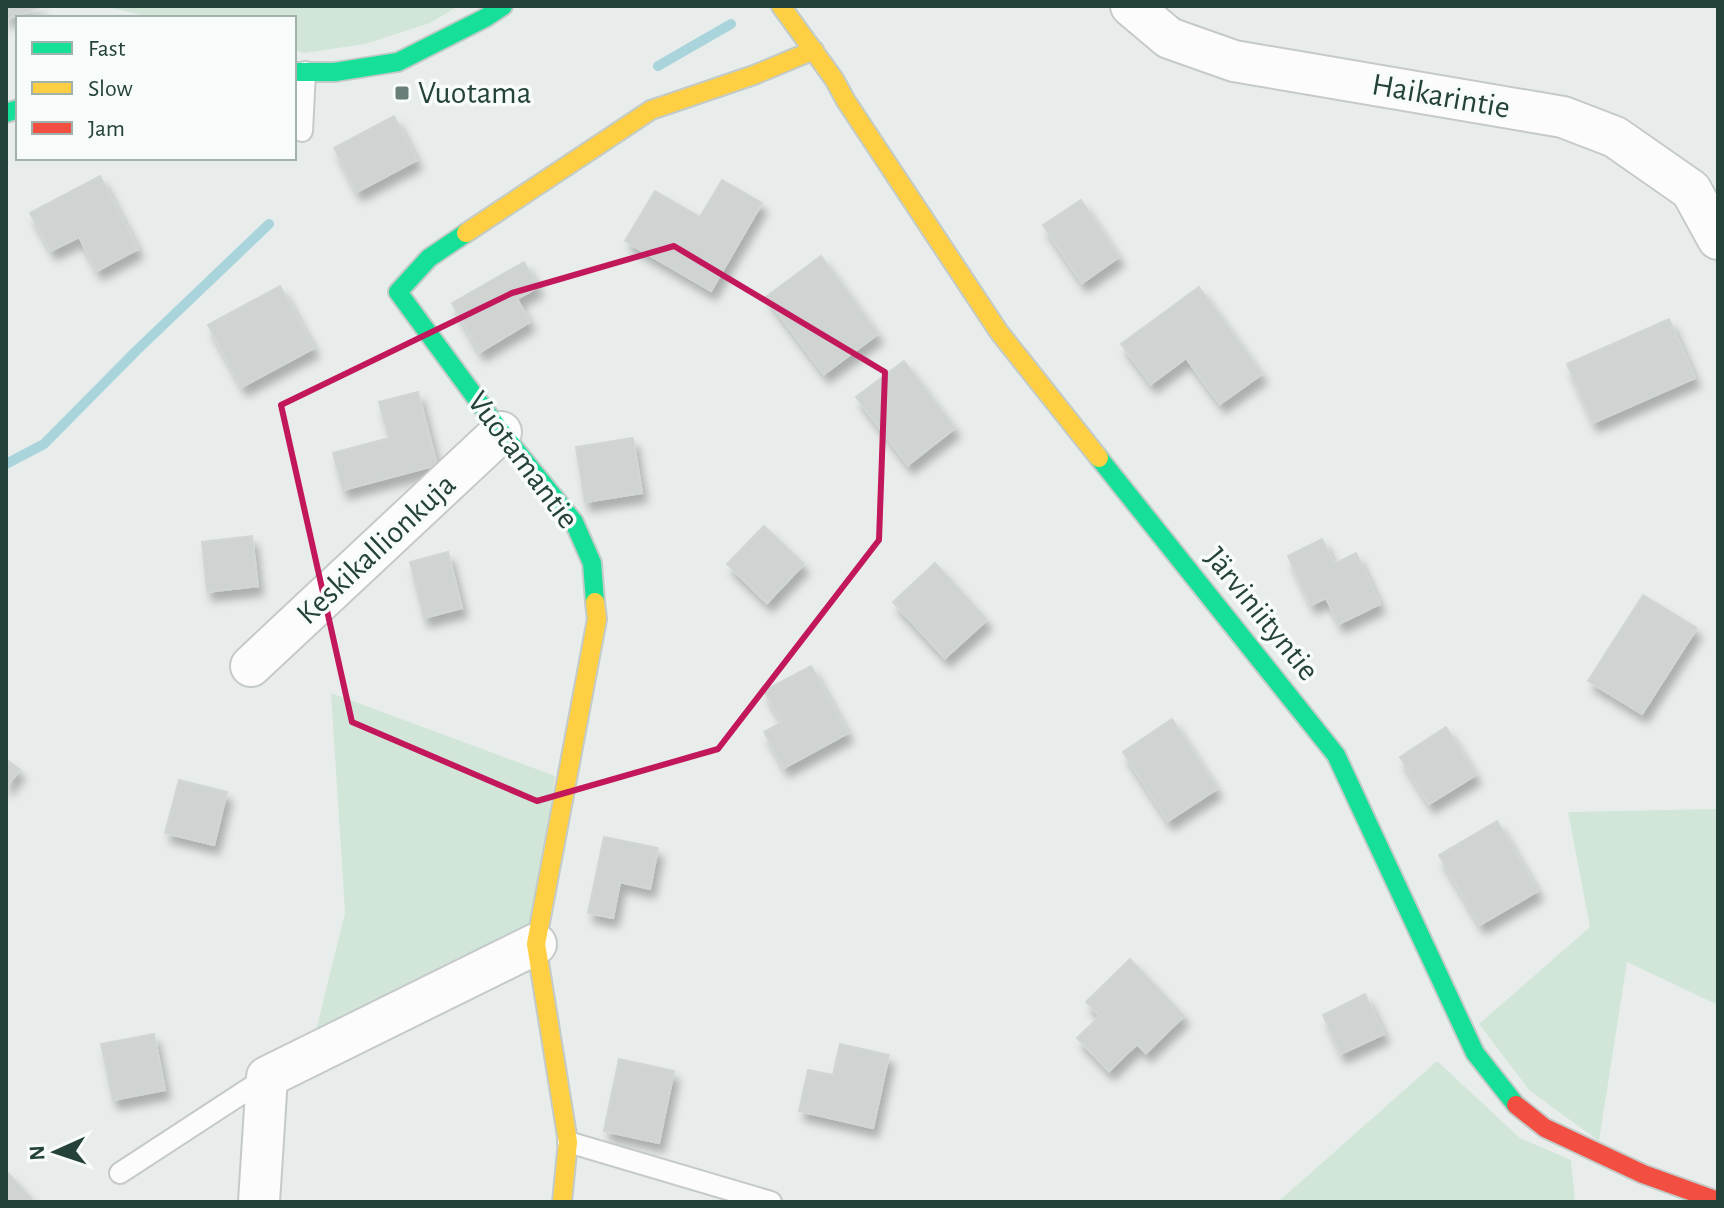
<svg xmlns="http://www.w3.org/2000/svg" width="1724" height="1208" font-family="'Alegreya Sans',sans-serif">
  <defs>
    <filter id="shadow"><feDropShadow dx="5" dy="9" stdDeviation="4" flood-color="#0004"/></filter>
  </defs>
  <rect width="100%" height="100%" fill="#e8edeb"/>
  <!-- green -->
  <path fill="#d1e6d8" d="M103,6h355l-28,17 -65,21 -61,9 -10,-3v-32h-140z
    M331,693l224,83 -22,153 -227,142 39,-158z
    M1718,809v196l-91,-43 -28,179 -69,-50 -51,-67 111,-97 -22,-115z
    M1437,1061l83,77 51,22 4,42h-297z"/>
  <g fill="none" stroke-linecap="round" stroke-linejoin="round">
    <!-- stream -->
    <path stroke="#a9d4db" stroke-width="10" d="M658,66l73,-42
      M6,464l38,-20 92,-93 133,-127"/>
  </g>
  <!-- building -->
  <path fill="#cfd4d2" stroke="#d1d6d4" stroke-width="2" filter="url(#shadow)" d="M6,6h37l-37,13z
    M394,116l23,44 -60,32 -23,-44z
    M100,176l38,73 -41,22 -18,-34 -28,14 -21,-38z
    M722,180l40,23 -51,88 -86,-50 30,-50 45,26z
    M1081,200l38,57 -37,26 -39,-58z
    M821,256l57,78 -54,40 -58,-77z
    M524,262l14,25 -21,12 13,23 -50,30 -28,-49z
    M280,286l34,62 -72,39 -34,-62z
    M1199,287l63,87 -42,30 -34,-46 -35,26 -30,-40z
    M1669,319l26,59 -102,45 -26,-59z
    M904,361l51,67 -47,37 -52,-68z
    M418,392l19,73 -94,25 -10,-37 56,-15 -10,-36z
    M633,438l9,55 -57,9 -9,-55z
    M764,526l40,38 -37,39 -40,-39z
    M252,536l6,50 -51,6 -5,-50z
    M1322,539l12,25 22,-11 24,51 -41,20 -13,-26 -15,7 -23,-49z
    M448,552l14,56 -38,10 -14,-56z
    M935,563l52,57 -42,38 -52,-56z
    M1643,595l54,33 -55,86 -54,-33z
    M811,666l37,67 -64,35 -20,-36 18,-10 -18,-31z
    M1172,719l45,70 -49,32 -45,-69z
    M1446,727l30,48 -47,29 -29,-47z
    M6,759l14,11 -14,17z
    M179,780l48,12 -13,53 -49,-12z
    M1497,821l41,70 -58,34 -41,-70z
    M604,837l54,11 -8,41 -30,-7 -7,36 -25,-5z
    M1130,959l54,57 -38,37 -9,-9 -28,27 -32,-33 23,-22 -14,-14z
    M1365,994l19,40 -43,20 -18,-39z
    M154,1034l11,56 -52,10 -12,-56z
    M840,1044l49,11 -16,73 -74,-17 9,-41 25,5z
    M619,1059l55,12 -15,72 -55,-12z
    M6,1171l28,31h-28z"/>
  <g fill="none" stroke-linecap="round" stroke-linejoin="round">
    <!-- lane casing -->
    <g stroke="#c5cac8" stroke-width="24">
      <path id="lane" d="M302,131l3,-59
        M568,1142l203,60
        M120,1173l147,-96"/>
    </g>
    <!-- street casing -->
    <g stroke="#c5cac8" stroke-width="44">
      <path id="street" d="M1131,6l38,32 65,23 329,56 52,20 76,53 27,49
        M251,666l250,-234
        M259,1202l8,-125 269,-133"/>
    </g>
    <!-- fast casing -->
    <g stroke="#c3cbc8" stroke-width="22">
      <path id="fast" d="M294,72h41l63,-10 87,-44 18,-12
        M6,113l12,-4
        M466,233l-37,25 -31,34 103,140 73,90 18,41 3,39
        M1099,458l237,297 139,298 41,52"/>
    </g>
    <!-- slow casing -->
    <g stroke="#c3cbc8" stroke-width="22">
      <path id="slow" d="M781,6l53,73 12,22 153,231 100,126
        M466,233l185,-123 103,-35 60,-25
        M562,1202l6,-60 -32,-198 61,-325 -2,-17"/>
    </g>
    <!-- jam casing -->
    <g stroke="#c3cbc8" stroke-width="22">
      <path id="jam" d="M1516,1105l29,23 98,46 75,27"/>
    </g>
    <!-- lane -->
    <use href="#lane" stroke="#fcfcfc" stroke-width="20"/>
    <!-- street -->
    <use href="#street" stroke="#fcfcfc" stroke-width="40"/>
    <!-- fast -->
    <use href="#fast" stroke="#16e098" stroke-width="18"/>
    <!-- slow -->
    <use href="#slow" stroke="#ffcf43" stroke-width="18"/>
    <!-- jam -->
    <use href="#jam" stroke="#f24e42" stroke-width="18"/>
  </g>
  <!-- marked area -->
  <path fill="none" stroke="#c2185b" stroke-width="6" stroke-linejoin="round" d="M674,246l211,126 -6,168 -161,209 -181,52 -185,-79 -71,-317 231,-112z"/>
  <!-- markers -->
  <rect fill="#697e78" stroke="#f7fbf9" stroke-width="3" x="394" y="85" width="16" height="16" rx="4"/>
  <g text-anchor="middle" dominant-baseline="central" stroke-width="7" stroke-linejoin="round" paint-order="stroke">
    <!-- poi labels -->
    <g font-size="32" fill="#24423a" stroke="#f7fbf9" text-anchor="start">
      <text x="418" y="93">Vuotama</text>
    </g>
    <!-- street labels -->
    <g font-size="32" fill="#24423a" stroke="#f7fbf9">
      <text transform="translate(1441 96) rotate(10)">Haikarintie</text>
      <text transform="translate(523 460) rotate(53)">Vuotamantie</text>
      <text transform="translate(376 549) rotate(-43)">Keskikallionkuja</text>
      <text transform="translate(1262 614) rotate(51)">Järviniityntie</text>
    </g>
  </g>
  <!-- border -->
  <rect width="1724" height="1208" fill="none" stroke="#24423a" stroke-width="16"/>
  <!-- legend -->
  <rect x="16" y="16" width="280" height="144" fill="#f7fbf9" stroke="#a3b1ad" stroke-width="2"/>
  <rect x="32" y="42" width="40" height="12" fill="#16e098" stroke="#a3b1ad" stroke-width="2"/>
  <text x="88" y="56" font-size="24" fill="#24423a">Fast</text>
  <rect x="32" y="82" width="40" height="12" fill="#ffcf43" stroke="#a3b1ad" stroke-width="2"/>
  <text x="88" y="96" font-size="24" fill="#24423a">Slow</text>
  <rect x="32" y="122" width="40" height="12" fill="#f24e42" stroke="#a3b1ad" stroke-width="2"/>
  <text x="88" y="136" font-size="24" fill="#24423a">Jam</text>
  <!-- north arrow -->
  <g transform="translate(56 1152) rotate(267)" stroke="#f7fbf9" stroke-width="6" paint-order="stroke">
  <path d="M0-6L14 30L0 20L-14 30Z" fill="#24423a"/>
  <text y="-12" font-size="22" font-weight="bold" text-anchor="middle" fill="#24423a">N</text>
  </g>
</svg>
